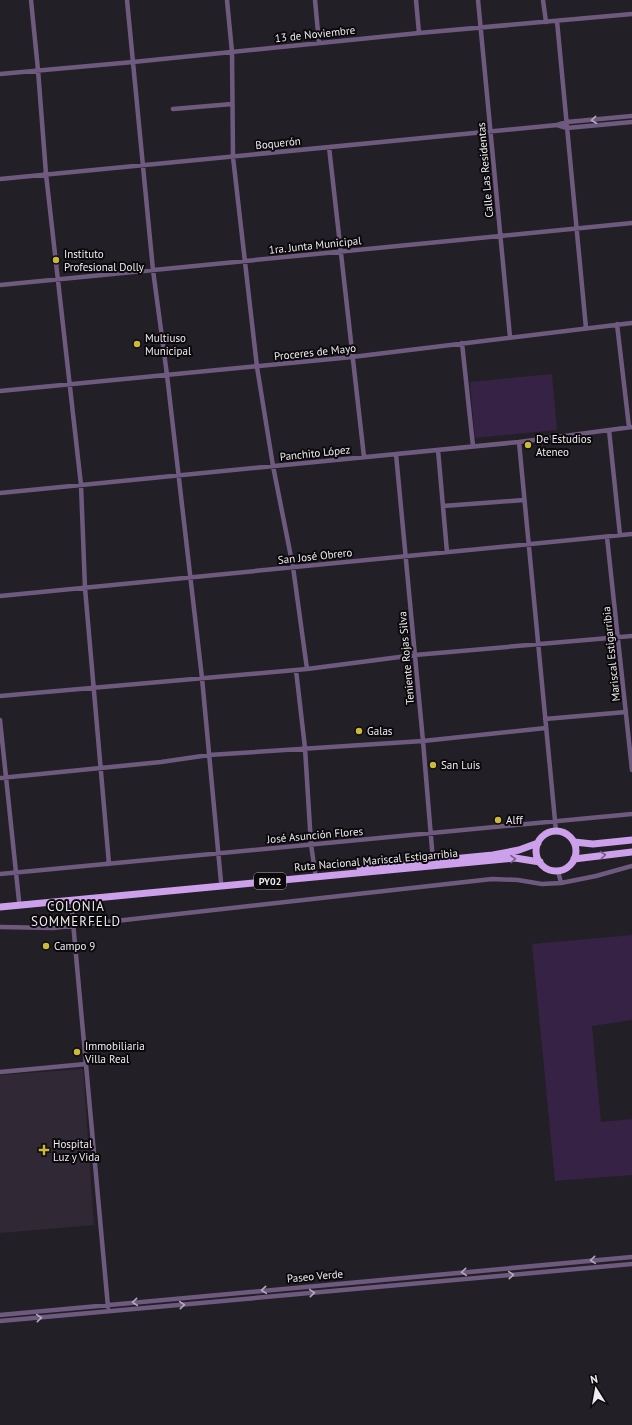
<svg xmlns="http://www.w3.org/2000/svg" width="632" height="1425" font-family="'PT Sans',sans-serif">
  <rect width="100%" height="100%" fill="#231f26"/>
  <!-- built -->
  <path fill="#302935" d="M83,1069l11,156 -94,8v-158z"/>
  <!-- green -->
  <path fill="#362244" d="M552,374l5,56 -82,8 -5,-56z
    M632,935v85l-40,6 9,96 31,-3v56l-77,6 -23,-237z"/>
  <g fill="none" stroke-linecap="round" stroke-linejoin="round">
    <!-- minor -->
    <path stroke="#6f5a7f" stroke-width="4.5" d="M31,0l7,70 8,104 35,311 4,103 24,276
      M127,0l26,270 14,105 35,303 19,204
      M227,0l5,52 1,105 24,210 16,99 20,101 14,102
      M315,0l4,43
      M416,0l3,33
      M478,0l32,337
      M543,0l3,22
      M557,21l29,307
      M0,74l133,-12 286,-29 213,-19
      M173,109l59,-5
      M557,125l10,3 65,-6
      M329,147l35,310
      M0,179l557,-54 10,-3 65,-6
      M0,285l632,-62
      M617,324l12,103
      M462,343l11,103
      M0,391l352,-34 280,-34
      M609,430l11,105
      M519,442l37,389
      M438,450l9,102
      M396,454l27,287 10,120
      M0,493l519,-51 113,-15
      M443,506l81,-6
      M607,537l25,233
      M0,596l632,-62
      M296,670l9,78 6,96 4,28
      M0,696l307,-27 108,-14 217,-19
      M545,719l81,-7
      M0,720l19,181
      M0,778l161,-16 48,-7 214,-14 123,-13
      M558,871l3,12
      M0,874l632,-60
      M71,900l37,407
      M0,927l53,1 439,-49 26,1 24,4 19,-1 35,-7 36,-10
      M0,1072l86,-8
      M0,1315l632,-58
      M0,1321l632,-57"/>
    <!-- trunk -->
    <path stroke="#cda0ec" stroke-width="7" d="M536 851a20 20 0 1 1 40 0a20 20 0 1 1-40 0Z
      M574,842l19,2 39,-4
      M574,859l58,-7
      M360,868l133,-13 26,-5 19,-7
      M0,907l515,-49 25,4"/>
  </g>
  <!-- one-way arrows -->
  <defs><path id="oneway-chevron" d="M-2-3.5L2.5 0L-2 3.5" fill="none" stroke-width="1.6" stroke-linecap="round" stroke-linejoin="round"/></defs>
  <g stroke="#b5aabe">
    <use href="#oneway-chevron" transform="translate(594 120) rotate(174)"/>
    <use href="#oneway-chevron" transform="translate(593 1260) rotate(175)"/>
    <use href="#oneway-chevron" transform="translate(464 1272) rotate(175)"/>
    <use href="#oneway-chevron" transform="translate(511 1275) rotate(-5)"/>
    <use href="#oneway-chevron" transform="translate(264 1290) rotate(175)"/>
    <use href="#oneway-chevron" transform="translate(312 1293) rotate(-5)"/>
    <use href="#oneway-chevron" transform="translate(135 1302) rotate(175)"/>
    <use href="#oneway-chevron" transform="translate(182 1305) rotate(-5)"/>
    <use href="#oneway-chevron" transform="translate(39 1318) rotate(-5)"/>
  </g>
  <g stroke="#765c87">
    <use href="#oneway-chevron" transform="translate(603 855) rotate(-6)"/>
    <use href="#oneway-chevron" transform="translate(513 859) rotate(-2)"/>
  </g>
  <!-- markers -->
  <g fill="#ccb938" stroke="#0b090c" stroke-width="1.5">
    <circle cx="56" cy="260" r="4"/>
    <circle cx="137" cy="344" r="4"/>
    <circle cx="528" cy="445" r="4"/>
    <circle cx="359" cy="731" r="4"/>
    <circle cx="433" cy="765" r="4"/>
    <circle cx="498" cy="820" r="4"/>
    <circle cx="46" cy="946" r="4"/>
    <circle cx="77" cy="1052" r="4"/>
    <path d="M42 1144h4v4h4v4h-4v4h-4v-4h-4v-4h4z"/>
  </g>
  <g text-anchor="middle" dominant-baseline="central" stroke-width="4" stroke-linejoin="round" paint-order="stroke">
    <!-- shield labels -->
    <rect fill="#0b090c" stroke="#aba8ac" stroke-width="1" x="254" y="873" width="32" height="16" rx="3"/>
    <g font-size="10" font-weight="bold" fill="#efecf1">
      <text x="270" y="881">PY02</text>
    </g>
    <!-- street labels -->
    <g font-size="11" fill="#efecf1" stroke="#0b090c">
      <text transform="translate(315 34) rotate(-6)">13 de Noviembre</text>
      <text transform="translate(278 143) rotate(-6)">Boquerón</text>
      <text transform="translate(485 170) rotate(-95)">Calle Las Residentas</text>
      <text transform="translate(315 245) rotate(-6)">1ra. Junta Municipal</text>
      <text transform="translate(315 352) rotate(-6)">Proceres de Mayo</text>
      <text transform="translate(315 453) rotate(-6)">Panchito López</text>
      <text transform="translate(315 556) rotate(-6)">San José Obrero</text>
      <text transform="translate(611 654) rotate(-96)">Mariscal Estigarribia</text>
      <text transform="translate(406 658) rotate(-95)">Teniente Rojas Silva</text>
      <text transform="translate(315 835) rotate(-5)">José Asunción Flores</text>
      <text transform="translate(376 860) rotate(-5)">Ruta Nacional Mariscal Estigarribia</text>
      <text transform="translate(315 1276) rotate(-5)">Paseo Verde</text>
    </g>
    <!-- poi labels -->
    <g font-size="11" fill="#efecf1" stroke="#0b090c" text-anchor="start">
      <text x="64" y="254">Instituto<tspan x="64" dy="13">Profesional Dolly</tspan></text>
      <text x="145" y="338">Multiuso<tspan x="145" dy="13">Municipal</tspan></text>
      <text x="536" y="439">De Estudios<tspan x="536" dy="13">Ateneo</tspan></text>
      <text x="367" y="731">Galas</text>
      <text x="441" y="765">San Luis</text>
      <text x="506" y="820">Alff</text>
      <text x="54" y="946">Campo 9</text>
      <text x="85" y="1046">Immobiliaria<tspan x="85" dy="13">Villa Real</tspan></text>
      <text x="53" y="1144">Hospital<tspan x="53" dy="13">Luz y Vida</tspan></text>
    </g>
    <!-- quarter labels -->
    <g font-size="13" letter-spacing="1" fill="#efecf1" stroke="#0b090c">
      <text x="76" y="906">COLONIA<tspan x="76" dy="15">SOMMERFELD</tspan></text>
    </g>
  </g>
  <!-- north arrow -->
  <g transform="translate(596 1389) rotate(349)" stroke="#0b090c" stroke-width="3" paint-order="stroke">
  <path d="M0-3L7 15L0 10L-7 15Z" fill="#efecf1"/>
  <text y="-6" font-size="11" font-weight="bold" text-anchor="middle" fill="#efecf1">N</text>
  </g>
</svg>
